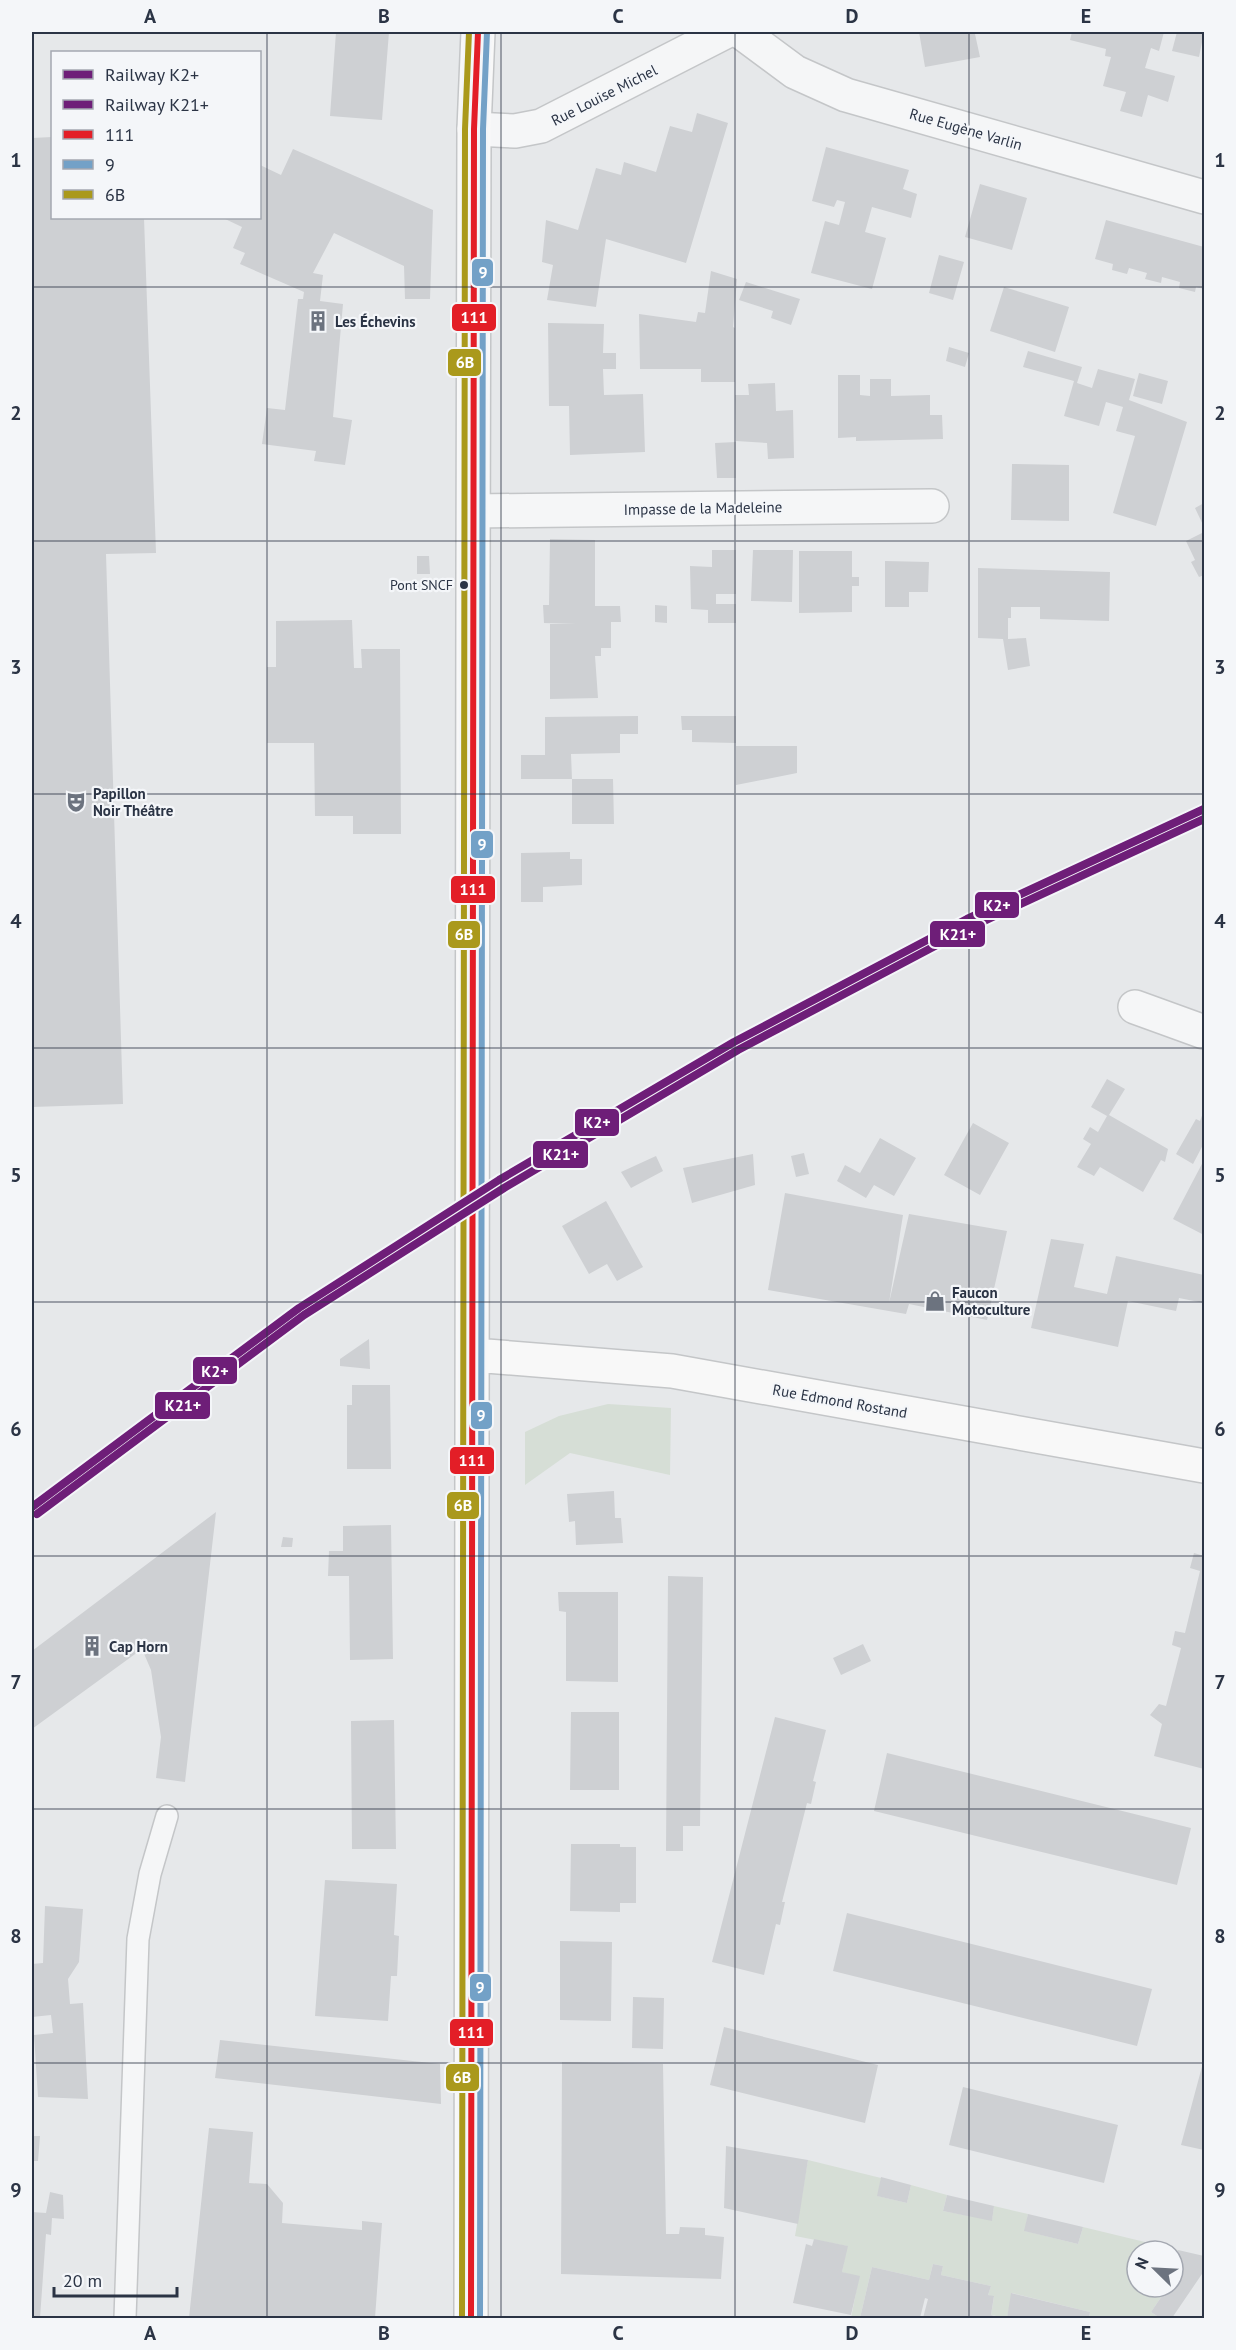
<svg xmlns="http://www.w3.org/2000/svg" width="1236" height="2350" font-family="'PT Sans',sans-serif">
  <rect width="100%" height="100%" fill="#e6e8ea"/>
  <!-- green -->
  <path fill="#d6ded6" d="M608,1404l63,4 -1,67 -100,-22 -45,32v-53l34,-16z
    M808,2160l73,18 -3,18 29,7 4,-18 36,10 -4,16 49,9 2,-14 34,8 -3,17 53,13 5,-17 95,23 -5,10v-9h-36v36h31l-17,25 9,6h-71l1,-6 -78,-19 -5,25 -16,-3 3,-18 -6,-2 3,-9 -50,-11 2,-9 -10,-2 -4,16 -57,-13 -12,51h-9l8,-41 -17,-5 5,-26 -52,-10z"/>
  <!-- building -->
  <path fill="#ced0d3" d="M336,32h53l-7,88 -52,-4z
    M919,32h63l-7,2 5,23 -55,10z
    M1072,32h92l-5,19 -8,-3 -6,20 30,8 -7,26 -20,-7 -6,22 -22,-6 6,-19 -23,-6 8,-29 -6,-1 1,-7 -36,-9z
    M1177,32h27l-5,25 -27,-6z
    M697,113l31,10 -42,140 -80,-24 -10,68 -49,-7 6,-35 -11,-3 4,-42 32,10 18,-62 25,7 3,-13 32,10 14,-46 22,6z
    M52,137v81h92l12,335 -50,1 17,550 -91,3v-969z
    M826,147l83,23 -6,19 14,5 -6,24 -39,-11 -7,25 21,6 -14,51 -61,-16 14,-52 14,4 6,-23 -8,-2 -3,7 -22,-6z
    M293,149l140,61 -3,89h-25l-1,-33 -70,-33 -21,40 10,2 -3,26 23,3 -10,113 19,3 -7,45 -31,-4 2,-10 -54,-7 5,-36 18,2 13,-111h5l1,-7 -64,-28 5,-11 -12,-5 9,-21 -19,-9h37v-53l21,10z
    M980,184l47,14 -15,52 -47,-13z
    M1106,220l98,27v42l-8,-2 -1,5 -16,-4 1,-6 -18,-5 -1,6 -16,-4 2,-6 -18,-5 -2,6 -15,-4 1,-6 -18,-5z
    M939,255l25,7 -11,38 -24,-7z
    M711,271l26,8 -4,48 2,1v54h-34v-13h-61l-1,-55 57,8 2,-10 7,1z
    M746,282l54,17 -9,26 -20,-7 2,-7 -34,-11z
    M1004,287l65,20 -14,45 -65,-21z
    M548,323l56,1 -1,29h13v16h-13l1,26 39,-1 2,58 -75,3 -1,-49h-20z
    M949,347l20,6 -4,14 -19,-6z
    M1028,351l54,16 -5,16 15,5 6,-19 37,10 -6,21 58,22 -31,104 -43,-13 22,-77 -19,-5 7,-24 -17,-5 -7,24 -35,-10 10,-35 -51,-14z
    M1139,373l29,8 -6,23 -29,-8z
    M838,375h22v20l10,1v-17h21v17l39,-1v20h12l1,24 -87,2v-4l-18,1z
    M775,383l1,28 17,-1 1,48 -26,1 -1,-16 -31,-2 -1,-46h14l-1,-11z
    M736,442v36h-19l-2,-35z
    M1012,464l57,1v56l-58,-1z
    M1204,503v24l-9,-19z
    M1204,532v43l-5,2 -8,-15 4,-2 -9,-19z
    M550,539l45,1v66h25l1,16h-10v26h-10v8h-6l3,42 -48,1v-75h26l-32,-1 -1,-18h6z
    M712,550h24v44h-20v10h20v19h-28v-13l-17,-1 -1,-43 22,1z
    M753,550h40l-1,52 -41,-1z
    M799,551h53v26h7v9h-7v26l-53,1z
    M417,556h12l1,18h-13z
    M885,561l44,1 -1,30h-19v15h-24z
    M978,568l132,4 -1,49 -69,-2v-12h-29v11h-3v21l18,-1 4,28 -22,4 -5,-31 -25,-1z
    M655,605l12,1v17l-12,-1z
    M352,620l2,48h8l-1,-19h39l1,185h-48v-18h-38l-1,-73h-47v-76h9v-46z
    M638,716v18h-18v19l-49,1 1,25h-51v-24h24v-38z
    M681,716h55v27l-44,-1v-12h-10z
    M736,746h61v27l-61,12z
    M572,779h41l1,45h-42z
    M570,852v7h12v26l-39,2v15h-22v-49z
    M1107,1079l18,10 -16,26 59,34 -3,13 -4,-2 -18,32 -43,-25 -6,9 -17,-9 14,-23 -8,-5 7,-12 8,5 9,-16 -16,-9z
    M1204,1110v33l-11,21 -17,-10 20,-35 4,2z
    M973,1123l36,20 -29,52 -36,-20z
    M880,1138l36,20 -22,38 -20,-11 -8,13 -29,-17 8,-16 15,8z
    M804,1153l5,21 -13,3 -5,-21z
    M753,1154l2,31 -63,18 -9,-35z
    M656,1156l7,15 -32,17 -10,-16z
    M1204,1160v75l-31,-16z
    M785,1193l118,22 -14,88 20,-89 98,17 -20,89 -78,-16 -3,10 -138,-24z
    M606,1201l37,66 -26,14 -10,-17 -18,10 -27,-48z
    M1051,1239l33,5 -10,43 33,7 9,-38 88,19v28l-25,-5 -3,13 -48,-10 -10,46 -87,-19z
    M369,1339l1,30 -30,-3v-7z
    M352,1385h38l1,84h-44v-64h5z
    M614,1491l1,27h6l2,25 -47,2 -1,-24 -6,1 -2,-28z
    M216,1512l-31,270 -29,-4 5,-41 -10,-67 -9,-21 -110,80v-78z
    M391,1525l2,134 -43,1 -1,-84h-21l1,-25h14v-25z
    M283,1537l10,1 -1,9h-11z
    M1194,1553l10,3v213l-50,-13 8,-32 -12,-9 9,-11 7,2 15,-58 -9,-3 3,-14 10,2 15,-62 -10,-3z
    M668,1576l35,1 -3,249h-17v25h-17z
    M558,1592h60v90l-52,-1v-69l-7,-1z
    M863,1644l8,17 -30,14 -8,-17z
    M571,1712h48v78h-49z
    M775,1717l51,13 -13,51 3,1 -5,22 -4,-1 -25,99h3l-5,23 -4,-1 -12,51 -52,-13z
    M394,1720l2,129h-44l-1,-128z
    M887,1753l304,75 -14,57 -303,-74z
    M571,1844h49v3h16v56h-16v9l-50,-1z
    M325,1880l72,4 -3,51 5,1 -2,40h-6l-3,45 -73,-5z
    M45,1906l38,3 -4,53 -11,17 2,25 13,-1 5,96 -50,-2 -4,-62 19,-2 -2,-18 -19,2v-53l11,-1z
    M847,1913l305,76 -15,57 -304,-75z
    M560,1941l52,1 -1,79 -51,-1z
    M633,1997l31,1 -1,51 -31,-1z
    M724,2027l154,38 -13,58 -155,-38z
    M220,2040l220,24 1,40 -226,-26z
    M1204,2059v91l-23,-5z
    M562,2062l101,2 3,170h13l1,-7 25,1v7l19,2 -3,42 -160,-5z
    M963,2087l155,38 -14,58 -155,-38z
    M209,2128l44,4 -4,51 18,1 16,19 -1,20 80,7v-9l20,2 -7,95h-186z
    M32,2136h8l-2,25h-6z
    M726,2146l82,14 -10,64 -74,-16z
    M881,2177l30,8 -4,18 -30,-7z
    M50,2192l13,3 1,24 -12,-1 -1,17 -5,-1 -6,84h-8v-106l14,1z
    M947,2195l47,11 -2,15 -49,-10z
    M1028,2214l55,13 -5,17 -54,-13z
    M814,2239l34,7 -6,26 18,4 -9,39 -58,-12 13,-59 6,2z
    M1178,2250l26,6v15l-32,47h-12l-9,-6 17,-25h5v-7l5,-8 -5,-3v-9z
    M933,2264l10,2 -2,9 50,11 -3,9 6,1 -3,19 9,3h-77l5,-19 -3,-1 -5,20h-60l12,-51 57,13z
    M1011,2293l79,19 -1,6h-82z"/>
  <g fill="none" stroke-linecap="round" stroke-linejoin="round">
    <!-- lane casing -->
    <g stroke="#c4c6c8" stroke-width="24">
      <path id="lane" d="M125,2318l13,-379 12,-65 17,-58"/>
    </g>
    <!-- street casing -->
    <g stroke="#c4c6c8" stroke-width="36">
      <path id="street" d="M741,32l54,40 51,23 358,102
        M474,129l41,2 26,-5 184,-94
        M474,511l458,-5
        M1135,1007l69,25"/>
    </g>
    <!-- secondary casing -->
    <g stroke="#c4c6c8" stroke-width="36">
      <path id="secondary" d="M474,1355l198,16 532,95
        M471,2318l2,-1734 1,-455 4,-97"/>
    </g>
    <!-- lane -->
    <use href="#lane" stroke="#f5f6f7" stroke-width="21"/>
    <!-- street -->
    <use href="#street" stroke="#f5f6f7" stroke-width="33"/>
    <!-- secondary -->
    <use href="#secondary" stroke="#f8f8f8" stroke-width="33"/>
    <!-- bus-1 casing -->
    <g stroke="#f4f6f9" stroke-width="10">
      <path id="bus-1" d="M471,2318l3,-2189 4,-97"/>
    </g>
    <!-- bus-2 casing -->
    <g stroke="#f4f6f9" stroke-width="10">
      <path id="bus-2" d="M480,2318l3,-2189 4,-97"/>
    </g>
    <!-- bus-3 casing -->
    <g stroke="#f4f6f9" stroke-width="10">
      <path id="bus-3" d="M462,2318l3,-2189 4,-97"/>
    </g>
    <!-- bus-1 -->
    <use href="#bus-1" stroke="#e31e27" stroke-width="6"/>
    <!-- bus-2 -->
    <use href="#bus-2" stroke="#73a1c7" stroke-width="6"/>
    <!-- bus-3 -->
    <use href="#bus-3" stroke="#aa991c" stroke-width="6"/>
    <!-- rail-1 casing -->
    <g stroke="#f4f6f9" stroke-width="12">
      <path id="rail-1" d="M32,1507l267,-199 200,-128 235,-138 233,-123 237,-110"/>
    </g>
    <!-- rail-2 casing -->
    <g stroke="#f4f6f9" stroke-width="12">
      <path id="rail-2" d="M37,1514l267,-199 200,-127 234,-138 233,-123 233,-108"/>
    </g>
    <!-- rail-1 -->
    <use href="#rail-1" stroke="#6e1e78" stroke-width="8"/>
    <!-- rail-2 -->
    <use href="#rail-2" stroke="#6e1e78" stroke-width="8"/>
  </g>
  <!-- grid -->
  <path fill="none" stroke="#2b3445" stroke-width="1.5" stroke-opacity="0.55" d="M267,32v2286M501,32v2286M735,32v2286M969,32v2286M32,287h1172M32,541h1172M32,794h1172M32,1048h1172M32,1302h1172M32,1556h1172M32,1809h1172M32,2063h1172"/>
  <!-- icons -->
  <defs>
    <g id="building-bare" transform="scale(1.62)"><path d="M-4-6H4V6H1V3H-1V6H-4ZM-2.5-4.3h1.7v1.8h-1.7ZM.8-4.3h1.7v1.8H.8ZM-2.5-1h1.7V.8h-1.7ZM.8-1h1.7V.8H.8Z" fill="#6c737f" stroke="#f4f6f9" stroke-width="2.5" paint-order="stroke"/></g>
    <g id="theatre-bare" transform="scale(1.62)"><path d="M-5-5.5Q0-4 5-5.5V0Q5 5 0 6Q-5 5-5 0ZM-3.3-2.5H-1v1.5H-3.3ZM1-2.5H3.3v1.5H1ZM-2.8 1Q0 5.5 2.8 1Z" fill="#6c737f" stroke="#f4f6f9" stroke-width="2.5" paint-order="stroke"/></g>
    <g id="shop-bare" transform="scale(1.62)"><path d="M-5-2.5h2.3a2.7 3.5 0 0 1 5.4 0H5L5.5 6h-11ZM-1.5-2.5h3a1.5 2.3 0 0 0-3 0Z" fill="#6c737f" stroke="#f4f6f9" stroke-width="2.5" paint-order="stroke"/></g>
  </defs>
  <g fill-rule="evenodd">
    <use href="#building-bare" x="318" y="321"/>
    <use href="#theatre-bare" x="76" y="802"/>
    <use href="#shop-bare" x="935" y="1301"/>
    <use href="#building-bare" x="92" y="1646"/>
  </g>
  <!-- markers -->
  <circle fill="#2b3445" stroke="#f4f6f9" stroke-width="2" cx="464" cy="585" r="5"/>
  <g text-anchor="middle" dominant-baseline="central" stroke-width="4.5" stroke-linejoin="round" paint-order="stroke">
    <!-- bus labels -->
    <g font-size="14" fill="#2b3445" stroke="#f4f6f9" text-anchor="end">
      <text x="453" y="585">Pont SNCF</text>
    </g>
    <!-- street labels -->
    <g font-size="15" fill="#2b3445" stroke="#f4f6f9">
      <text transform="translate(604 95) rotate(-27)">Rue Louise Michel</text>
      <text transform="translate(966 129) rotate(16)">Rue Eugène Varlin</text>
      <text transform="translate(703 508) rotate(-1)">Impasse de la Madeleine</text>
      <text transform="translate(840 1401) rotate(10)">Rue Edmond Rostand</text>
    </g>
    <!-- poi labels -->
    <g font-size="15" font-weight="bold" fill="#2b3445" stroke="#f4f6f9" text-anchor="start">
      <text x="335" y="321">Les Échevins</text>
      <text x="93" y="793">Papillon<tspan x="93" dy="17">Noir Théâtre</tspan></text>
      <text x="952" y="1292">Faucon<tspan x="952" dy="17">Motoculture</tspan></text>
      <text x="109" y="1646">Cap Horn</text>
    </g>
  </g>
  <g stroke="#f4f6f9" stroke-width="2">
    <rect x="471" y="258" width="23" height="29" rx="6" fill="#73a1c7"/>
    <rect x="451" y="303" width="46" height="29" rx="6" fill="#e31e27"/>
    <rect x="447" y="348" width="35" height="29" rx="6" fill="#aa991c"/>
    <rect x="470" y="830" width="24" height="29" rx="6" fill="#73a1c7"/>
    <rect x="450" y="875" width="46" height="29" rx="6" fill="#e31e27"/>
    <rect x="974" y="891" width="46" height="28" rx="6" fill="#6e1e78"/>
    <rect x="929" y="920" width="57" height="28" rx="6" fill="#6e1e78"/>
    <rect x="447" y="920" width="34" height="29" rx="6" fill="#aa991c"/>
    <rect x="574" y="1108" width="46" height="29" rx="6" fill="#6e1e78"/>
    <rect x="532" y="1140" width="57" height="29" rx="6" fill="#6e1e78"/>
    <rect x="192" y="1356" width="46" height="29" rx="6" fill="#6e1e78"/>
    <rect x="154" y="1391" width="57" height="29" rx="6" fill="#6e1e78"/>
    <rect x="470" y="1401" width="23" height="29" rx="6" fill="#73a1c7"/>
    <rect x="449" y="1446" width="46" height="29" rx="6" fill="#e31e27"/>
    <rect x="446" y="1491" width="34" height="29" rx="6" fill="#aa991c"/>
    <rect x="469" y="1973" width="23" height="29" rx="6" fill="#73a1c7"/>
    <rect x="449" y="2018" width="45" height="29" rx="6" fill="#e31e27"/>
    <rect x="445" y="2063" width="35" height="29" rx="6" fill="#aa991c"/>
  </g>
  <g font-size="16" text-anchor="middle" font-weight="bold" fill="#fff">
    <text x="483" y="278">9</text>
    <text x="474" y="323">111</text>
    <text x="465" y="368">6B</text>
    <text x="482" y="850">9</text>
    <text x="473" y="895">111</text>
    <text x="997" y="911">K2+</text>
    <text x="958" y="940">K21+</text>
    <text x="464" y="940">6B</text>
    <text x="597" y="1128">K2+</text>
    <text x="561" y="1160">K21+</text>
    <text x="215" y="1377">K2+</text>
    <text x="183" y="1411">K21+</text>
    <text x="481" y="1421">9</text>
    <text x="472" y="1466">111</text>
    <text x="463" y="1511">6B</text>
    <text x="480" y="1993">9</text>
    <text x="471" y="2038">111</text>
    <text x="462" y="2083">6B</text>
  </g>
  <!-- border -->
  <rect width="1236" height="2350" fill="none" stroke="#f4f6f9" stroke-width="66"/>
  <!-- legend -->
  <rect x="51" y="51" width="210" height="168" fill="#f4f6f9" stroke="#a4a8b1" stroke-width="1.5"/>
  <rect x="63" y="70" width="30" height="9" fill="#6e1e78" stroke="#a4a8b1" stroke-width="1.5"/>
  <text x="105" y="81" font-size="18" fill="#2b3445">Railway K2+</text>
  <rect x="63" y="100" width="30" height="9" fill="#6e1e78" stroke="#a4a8b1" stroke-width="1.5"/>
  <text x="105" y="111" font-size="18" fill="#2b3445">Railway K21+</text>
  <rect x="63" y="130" width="30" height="9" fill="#e31e27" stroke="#a4a8b1" stroke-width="1.5"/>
  <text x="105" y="141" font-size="18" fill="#2b3445">111</text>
  <rect x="63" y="160" width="30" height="9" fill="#73a1c7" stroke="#a4a8b1" stroke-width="1.5"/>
  <text x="105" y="171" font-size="18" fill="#2b3445">9</text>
  <rect x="63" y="190" width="30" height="9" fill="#aa991c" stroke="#a4a8b1" stroke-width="1.5"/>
  <text x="105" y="201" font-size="18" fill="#2b3445">6B</text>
  <!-- north arrow -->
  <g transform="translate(1155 2269) rotate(294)"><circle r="28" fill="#f4f6f9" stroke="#a4a8b1" stroke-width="1.5"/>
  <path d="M0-4.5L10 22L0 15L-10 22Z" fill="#6c737f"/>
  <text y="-9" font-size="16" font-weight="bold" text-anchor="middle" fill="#2b3445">N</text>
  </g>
  <!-- scale -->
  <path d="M54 2287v9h123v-9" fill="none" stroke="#2b3445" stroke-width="3"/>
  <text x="63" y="2287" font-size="18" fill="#2b3445" stroke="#f4f6f9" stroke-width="4.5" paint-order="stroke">20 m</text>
  <rect x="33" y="33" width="1170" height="2284" fill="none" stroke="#2b3445" stroke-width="2"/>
  <g font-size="20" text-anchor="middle" font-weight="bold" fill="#2b3445">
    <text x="150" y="23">A</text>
    <text x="384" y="23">B</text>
    <text x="618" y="23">C</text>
    <text x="852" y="23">D</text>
    <text x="1086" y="23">E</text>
    <text x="16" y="167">1</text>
    <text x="1220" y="167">1</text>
    <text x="16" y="420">2</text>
    <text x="1220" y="420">2</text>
    <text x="16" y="674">3</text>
    <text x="1220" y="674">3</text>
    <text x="16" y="928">4</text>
    <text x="1220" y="928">4</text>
    <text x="16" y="1182">5</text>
    <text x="1220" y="1182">5</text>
    <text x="16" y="1436">6</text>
    <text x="1220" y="1436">6</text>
    <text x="16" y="1689">7</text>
    <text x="1220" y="1689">7</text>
    <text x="16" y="1943">8</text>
    <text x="1220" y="1943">8</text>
    <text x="16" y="2197">9</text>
    <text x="1220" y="2197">9</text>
    <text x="150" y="2340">A</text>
    <text x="384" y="2340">B</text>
    <text x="618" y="2340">C</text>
    <text x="852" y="2340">D</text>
    <text x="1086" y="2340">E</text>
  </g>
</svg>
